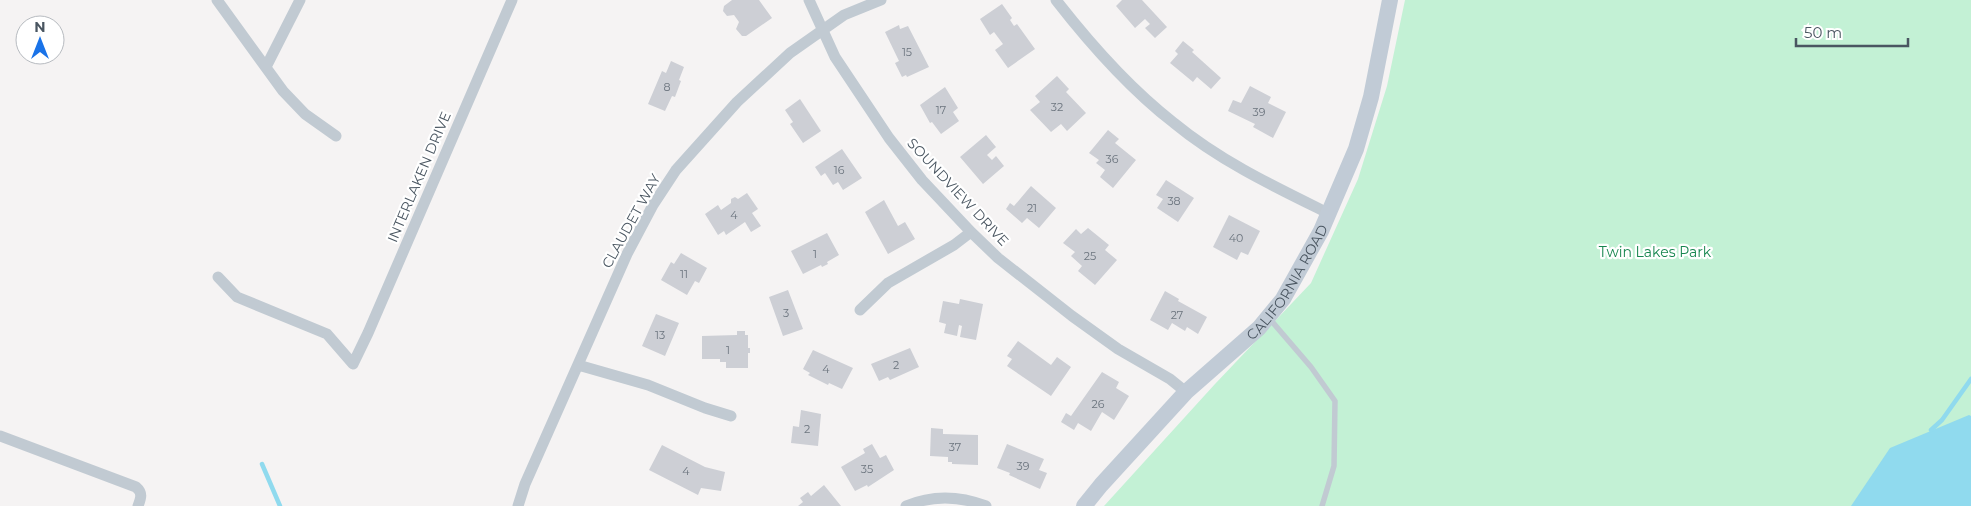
<svg xmlns="http://www.w3.org/2000/svg" width="1971" height="506" font-family="Montserrat,sans-serif">
  <rect width="100%" height="100%" fill="#f5f3f3"/>
  <!-- green -->
  <path fill="#c3f1d5" d="M1405,0h566v506h-867l111,-122 96,-101 47,-104 29,-93z"/>
  <!-- water -->
  <path fill="#90daee" d="M1969,415l2,1v90h-120l39,-58z"/>
  <g fill="none" stroke-linecap="round" stroke-linejoin="round">
    <!-- stream -->
    <path stroke="#90daee" stroke-width="4.5" d="M1931,430l11,-10 29,-41
      M262,464l18,42"/>
  </g>
  <!-- building -->
  <path fill="#cdcfd5" d="M732,0h27l13,18 -26,18h-4l-6,-7 3,-7 -5,-7 -7,1 -4,-5 1,-5z
    M1122,0h20l25,27 -12,11 -10,-10 5,-4 -5,-5 -10,9 -19,-22z
    M1002,4l10,14 -2,2 4,6 3,-2 18,25 -27,19 -13,-18 8,-6 -9,-12 -4,3 -10,-16z
    M899,25l1,4 8,-3 21,41 -22,10 -1,-2 -4,2 -7,-14 4,-2 -14,-29z
    M1183,41l11,9 -2,2 29,26 -10,11 -14,-12 -4,5 -23,-19 8,-9 -3,-3z
    M671,61l13,6 -5,13 2,1 -6,16 -3,-1 -7,15 -17,-7 14,-33 4,2z
    M1057,76l12,13 -3,3 20,21 -19,18 -6,-7 -10,8 -21,-22 10,-8 -5,-6z
    M1250,86l21,11 -3,6 18,9 -13,26 -20,-11 2,-3 -27,-13 5,-11 8,3z
    M945,87l13,21 -5,4 6,9 -18,13 -9,-12 -2,1 -10,-18z
    M800,99l21,32 -18,12 -13,-19 3,-2 -8,-12z
    M1108,130l11,9 -4,4 21,17 -23,28 -13,-11 5,-7 -9,-7 3,-3 -10,-7z
    M986,135l10,12 -9,8 5,5 4,-4 8,10 -21,18 -23,-27z
    M842,149l20,29 -19,12 -5,-8 -5,3 -8,-12 -4,3 -6,-9z
    M1166,180l28,18 -16,24 -21,-14 6,-9 -7,-4z
    M1031,186l25,22 -17,20 -12,-10 -5,5 -16,-14 4,-6 4,3z
    M747,193l11,16 -6,4 9,13 -10,6 -6,-10 -19,13 -2,-4 -6,4 -13,-21 13,-9 3,5 10,-7v-4l4,-2 3,2z
    M884,200l14,26 7,-4 10,17 -27,15 -23,-42z
    M1229,215l31,16 -12,24 -7,-3 -4,8 -24,-13z
    M1088,228l21,17 -4,5 12,10 -22,25 -17,-14 4,-5 -11,-10 4,-4 -12,-9 13,-14 5,5z
    M827,233l12,22 -12,7 1,2 -6,3 -1,-2 -18,9 -12,-23z
    M681,253l26,15 -8,15 -4,-2 -8,14 -26,-15 10,-18 3,2z
    M788,290l15,39 -20,7 -14,-39z
    M1165,291l14,8 -1,2 29,16 -9,17 -11,-7 -2,4 -13,-8 -4,7 -18,-10z
    M960,299l23,5 -7,36 -16,-3 2,-11 -3,-1 -2,11 -13,-3 2,-9 -7,-2 4,-21 16,3z
    M656,314l23,9 -14,33 -23,-10z
    M737,331h8v4h3v13h2v5h-2v15h-22v-6h-6v-3h-18v-23l35,-1z
    M1018,341l33,24 6,-8 14,10 -20,29 -44,-30 5,-7 -5,-3z
    M910,348l9,19 -29,13 -2,-3 -9,4 -8,-17z
    M813,350l40,18 -11,21 -13,-6 -1,2 -20,-10 2,-2 -7,-4z
    M1102,372l17,10 -3,6 13,8 -15,24 -12,-8 -11,19 -13,-8 -4,7 -13,-8 5,-9 5,3z
    M801,410l20,4 -3,32 -27,-3 2,-17 6,1z
    M931,428l12,1v5l35,1v30l-26,-1v-2h-4v-5l-18,-1z
    M872,444l8,14 6,-3 8,15 -26,17 -1,-2 -12,6 -14,-24 24,-14 -2,-4z
    M1007,444l37,15 -5,11 8,3 -7,16 -31,-14 1,-2 -13,-5z
    M662,445l43,22 20,5 -4,19 -20,-3 -3,7 -49,-25z
    M824,485l17,21h-43l5,-4 -3,-4 8,-6 3,4z"/>
  <g fill="none" stroke-linecap="round" stroke-linejoin="round">
    <!-- lane -->
    <path stroke="#c1cad2" stroke-width="5.5" d="M1269,318l42,49 24,34 -1,65 -12,40"/>
    <!-- street -->
    <path stroke="#c1cad2" stroke-width="11" d="M217,0l66,91 22,23 31,22
      M809,0l26,57 54,81 33,42 49,52 27,26 74,58 46,33 52,30 16,13
      M1056,0c35,45 73,88 118,123 46,38 101,64 154,90
      M266,67l34,-67
      M218,277l19,20 90,37 26,30 15,-31 144,-333
      M860,310l28,-27 66,-38 17,-13
      M578,365l70,20 57,23 26,8
      M0,436l136,51c7,6 5,11 2,19
      M518,506l7,-22 102,-230 26,-49 23,-35 61,-68 53,-49 54,-38 37,-15
      M906,506c26,-11 54,-10 80,0"/>
    <!-- secondary -->
    <path stroke="#c1cbd6" stroke-width="16" id="s1" d="M1084,506l17,-21 85,-93 73,-64 24,-29 38,-68 35,-82 15,-52 19,-97"/>
  </g>
  <g text-anchor="middle" dominant-baseline="central" stroke-width="4.5" stroke-linejoin="round" paint-order="stroke">
    <!-- number labels -->
    <g font-size="11" fill="#6b747e">
      <text x="907" y="52">15</text>
      <text x="667" y="87">8</text>
      <text x="1057" y="107">32</text>
      <text x="941" y="110">17</text>
      <text x="1259" y="112">39</text>
      <text x="1112" y="159">36</text>
      <text x="839" y="170">16</text>
      <text x="1174" y="201">38</text>
      <text x="1032" y="208">21</text>
      <text x="734" y="215">4</text>
      <text x="1236" y="238">40</text>
      <text x="815" y="254">1</text>
      <text x="1090" y="256">25</text>
      <text x="684" y="274">11</text>
      <text x="786" y="313">3</text>
      <text x="1177" y="315">27</text>
      <text x="660" y="335">13</text>
      <text x="728" y="350">1</text>
      <text x="896" y="365">2</text>
      <text x="826" y="369">4</text>
      <text x="1098" y="404">26</text>
      <text x="807" y="429">2</text>
      <text x="955" y="447">37</text>
      <text x="1023" y="466">39</text>
      <text x="867" y="469">35</text>
      <text x="686" y="471">4</text>
    </g>
    <!-- street labels -->
    <g font-size="14" fill="#4a5661" stroke="#fff">
      <text transform="translate(419 177) rotate(-67)">INTERLAKEN DRIVE</text>
      <text transform="translate(958 192) rotate(47)">SOUNDVIEW DRIVE</text>
      <text transform="translate(631 221) rotate(-61)">CLAUDET WAY</text>
      <text stroke="none"><textPath href="#s1" startOffset="304">CALIFORNIA ROAD</textPath></text>
    </g>
    <!-- park labels -->
    <g font-size="14" fill="#17864f" stroke="#fff">
      <text x="1655" y="252">Twin Lakes Park</text>
    </g>
  </g>
  <!-- north arrow -->
  <g transform="translate(40 40)"><circle r="24" fill="#ffffff" stroke="#b7bbc0"/>
  <path d="M0-4L9 19L0 12L-9 19Z" fill="#1a73e8"/>
  <text y="-8" font-size="14" font-weight="bold" text-anchor="middle" fill="#4a5661">N</text>
  </g>
  <!-- scale -->
  <path d="M1796 38v8h112v-8" fill="none" stroke="#4a5661" stroke-width="2.5"/>
  <text x="1804" y="38" font-size="15" fill="#4a5661" stroke="#ffffff" stroke-width="4" paint-order="stroke">50 m</text>
</svg>
